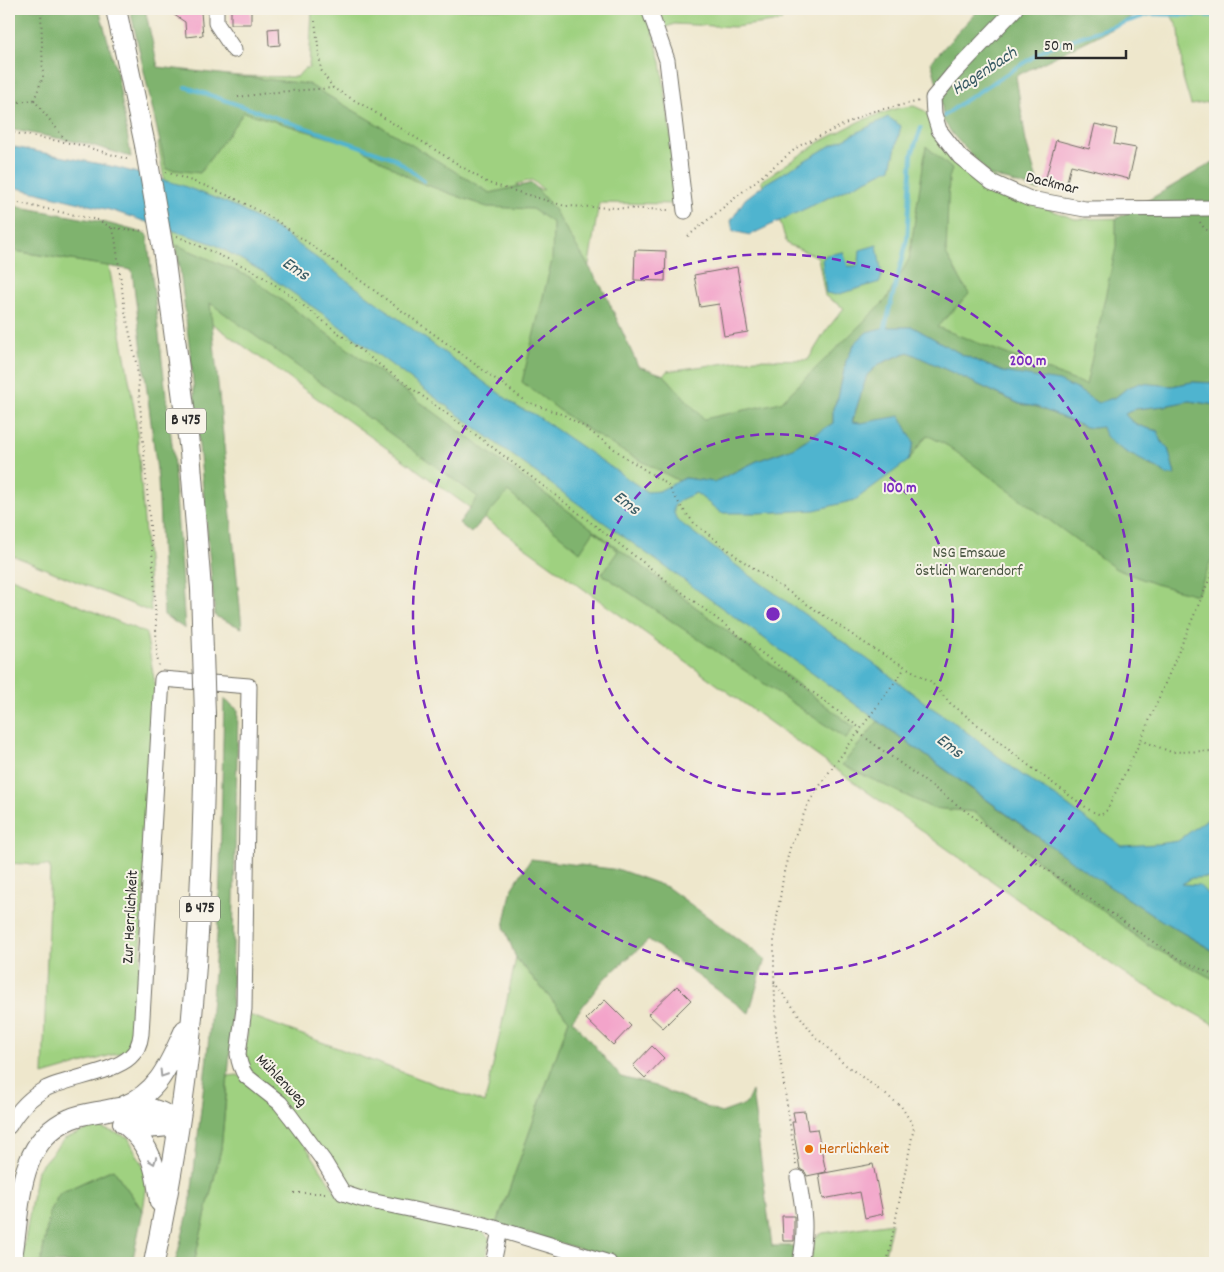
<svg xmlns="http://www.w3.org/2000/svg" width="1224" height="1272" font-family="Dekko,sans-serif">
  <rect width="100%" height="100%" fill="#f7f3e8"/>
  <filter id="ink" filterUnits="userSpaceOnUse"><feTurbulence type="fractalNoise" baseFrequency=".02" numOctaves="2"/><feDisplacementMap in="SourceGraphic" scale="10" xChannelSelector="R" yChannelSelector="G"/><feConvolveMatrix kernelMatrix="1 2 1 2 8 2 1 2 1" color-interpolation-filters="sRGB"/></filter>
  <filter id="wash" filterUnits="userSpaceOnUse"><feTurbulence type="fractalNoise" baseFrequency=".0096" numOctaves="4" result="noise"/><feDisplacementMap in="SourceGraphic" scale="20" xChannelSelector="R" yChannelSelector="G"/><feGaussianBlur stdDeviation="1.12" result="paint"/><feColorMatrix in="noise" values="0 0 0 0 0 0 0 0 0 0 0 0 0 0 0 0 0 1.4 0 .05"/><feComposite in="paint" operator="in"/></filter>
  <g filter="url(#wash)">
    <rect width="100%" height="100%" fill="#eee7cc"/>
    <!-- green -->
    <path fill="#9fd180" stroke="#657e56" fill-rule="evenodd" d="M312,9h471l-2,12 -46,6 -61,-3 -21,9 8,29 19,142 -81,-1 -31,189 133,25 -37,-42 3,-4 89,-12 52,1 17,-28 19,-24 -19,-12 -7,-39 -31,-13 -7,-22 -19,-41 59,-39 40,-21 38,-13 16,-2 11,5 7,9 13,26 87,57 43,16 59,-1 81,28v779l-85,-48 -96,-66 -835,-597 -6,-43 -15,-6 -20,-122 14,-13 -8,-55 133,2 8,-9h4zM532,180l12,10 -27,-5v-1z
      M1168,9h47v92l-24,4 -8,-27 -4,-48z
      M9,250l100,16 27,153 15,193 -142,-58z
      M9,577l137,56 9,51 -17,323 -9,43 -86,25 7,-209 -41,-3z
      M516,958l53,62 -72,204 -149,-34 -100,-119 -3,-15 4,-41 236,88z
      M238,1075l38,30 16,20 47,72 141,32 10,10 -5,24h-291l27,-114 7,-73z
      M95,1126l33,11 20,39 -5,35 -30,-42 -53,24 -10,17 -9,53h-20l16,-93 27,-31z
      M892,1223l-9,40h-73l5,-26 8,-4z"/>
    <!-- forest -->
    <path fill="#7fb36e" stroke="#556f4c" d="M21,9h78l18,64 14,84 -43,-13 -79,-15v-112z
      M130,9h15l13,58 150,17 86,50 96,59 42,-10 21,25 51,83 34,75 26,9 40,44 77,-17 105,-102 23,-41 17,-113 26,23 -3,9 -3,76 23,40 -32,33 149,58 30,-138v-28l99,-58v222l-23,-1 -20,4 -14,-1 -31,3 -11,9 -18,7 -20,-14 -75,-18 -42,-18 -48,-27h-28l-39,34 -8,37 -5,10v15l-40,25 -36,13 -43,21 -29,-4 -6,3 -60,-32 -48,-30 -49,-37 30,-122 1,-37 -21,-14 -45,-2 -74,-27 -54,-33 -115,-35 -44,61 -34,-4z
      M979,9h163l-25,17 -101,50 10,66 14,49 -50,-16 -37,-40 -10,-15 -2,-23 -10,-35z
      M9,205l94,17 44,12 26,219 12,176 -21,-14 -6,-136 -26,-209 -123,-20z
      M177,245l73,32 332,244 272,206 -8,12 -244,-165 16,-23 -24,-20 -14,21 -72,-60 -37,41 -12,-10 19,-26 -268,-194 32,325 -27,-12 -24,-256z
      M909,352l110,52 18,3 48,20 8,1 9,-2 9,15 19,14 11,3 8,7 26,9 -7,-26 -8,-8 -2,-9c-12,-3 -26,-6 -33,-17l10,-5 29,-3 25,-5 26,4v146l-18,44 -42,-11 -39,-15 -168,-123 -21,-11 -19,26 6,-18 -53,-20h-9l15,-48 12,-11z
      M224,699l14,11 -7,333 -10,106 -27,114h-19l15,-57 18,-159 11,-137z
      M878,721c111,80 219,163 337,231v28l-69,-36 -172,-132 -42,-4 -90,-43z
      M531,859l89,11 47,17 98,72 -16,54 -100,-73 -45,39 -32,41 49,57 34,9 66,27 25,-9 6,-13 20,155h26l-5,17h-167l-129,-39 72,-204 -53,-62 -12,-31 8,-39z
      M113,1169l30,42 -11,52h-91l9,-53 10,-17z"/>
    <!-- water -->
    <path fill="#50b4cf" stroke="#3e707d" d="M888,117l13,9 -10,42 -141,67 -17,-4 -2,-10 14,-22 21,-16 62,-36z
      M9,146l106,21 66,18 49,19 50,27 239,177 15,6 113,78 12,-1 26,-13 29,4 43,-21 36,-13 40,-25v-15l5,-10 8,-37 9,-18 12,-11 18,-5h28l48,27 42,18 56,9 19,9 20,13 18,-6 11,-9 13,-5 32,3 20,-4 23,1v22l-26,-4 -25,5 -29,3 -10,5c7,11 21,14 33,17l2,9 8,8 7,27h-8c-17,-14 -61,-26 -65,-48l-9,1 -8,-1 -48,-20 -17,-3 -112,-52 -29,12 -12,11 -15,47 9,1 39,-7 14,27 -6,18 -53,39 -40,10 -55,3h-39l-25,-20 -16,7 -6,6v7l3,7 64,49 140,100 51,39 23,15 67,52 30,19 70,52 35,-2 21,-3 29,-22h8v58l-23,1 -10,6 17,1 16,17v40l-1,9 -50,-29 -80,-52 -529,-383 -229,-171 -63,-44 -49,-28 -104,-34 -101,-24z
      M877,245l5,30 -2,7 -44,13 -10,-2 -4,-33 4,-5 17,-3 5,14h8l3,-3 1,-13z"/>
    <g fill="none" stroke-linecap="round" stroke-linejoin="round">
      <!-- stream -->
      <path stroke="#50b4cf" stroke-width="4" d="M186,87l208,71 30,23
        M944,116l17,-13 88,-56 101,-33 65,2
        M883,331l2,-4 22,-88 5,-85 9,-26"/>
    </g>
    <g id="blocks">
      <!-- building -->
      <path fill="#f3a4ca" d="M165,9h22l6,3h8l2,23 -17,2 -1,-15z
        M231,9h20v15h-20z
        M279,28l1,17 -11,1 -1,-17z
        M1095,124l22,5 -3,15 22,4 -7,31 -58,-14 -6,25 -21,-5 12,-45 33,9z
        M635,250l31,1 -1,30 -31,-1z
        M737,267l11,65 -24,4 -5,-32 -19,3 -6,-32z
        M677,986l14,14 -28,28 -15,-14z
        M605,1000l26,26 -18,19 -27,-26z
        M652,1046l12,12 -19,20 -12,-12z
        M805,1111l3,19 9,-1 9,43 -19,4 -2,-4 -5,-3 -8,-47h3l-2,-10z
        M873,1164l10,50 -18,4 -5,-26 -37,7 -4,-25z
        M782,1216h12v25h-11z"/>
    </g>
  </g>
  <g filter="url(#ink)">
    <use href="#blocks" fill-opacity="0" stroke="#6f6d63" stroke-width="1"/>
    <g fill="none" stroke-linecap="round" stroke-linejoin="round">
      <!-- minor casing -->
      <g stroke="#6f6d63" stroke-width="17">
        <path id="minor" d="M216,9v14l18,27
          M649,9l18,51 18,151
          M1015,9l-62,65 -20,24 1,16 5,16 21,27 31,25 39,17 55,10 130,-1
          M9,1126c9,-16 21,-29 38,-38 22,-10 67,-16 83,-31 7,-6 10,-14 11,-23l21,-355 87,7 -5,323 -6,45c1,9 3,15 8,22l34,27 11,14 32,43 20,33 18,6 120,25 128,39
          M798,1178c6,33 9,52 2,85
          M493,1263l7,-33"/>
      </g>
      <!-- major casing -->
      <g stroke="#6f6d63" stroke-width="22">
        <path id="major" d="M116,9l29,136
          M164,255l26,197 11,137
          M124,1106c35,-13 46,-44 61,-76
          M123,1123c19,6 37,6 56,0
          M124,1123c28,23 32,45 36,79
          M11,1263c10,-50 3,-121 59,-144 11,-5 22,-6 33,-8 31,-7 50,-7 76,12
          M154,1263c14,-68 26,-136 34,-205 12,-114 16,-228 17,-343"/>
      </g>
      <!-- path -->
      <path stroke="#6f6d63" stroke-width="2" stroke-dasharray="1 4" stroke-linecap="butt" d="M315,21l6,49 12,18 40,23 115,72 77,23 105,4
        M238,97l38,-5 57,-4
        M34,100l9,-23 -2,-68
        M34,100l34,43
        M9,103l25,-3
        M9,132l71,13 50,15
        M166,172l40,14 32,14 36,19 50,35 203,148 37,13 19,11 42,31 42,27 15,24 12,15 46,36 132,89 58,33 20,22 82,65 59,43 10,4 6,-5 34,-70 74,-174
        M9,201l89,19 14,8 33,3
        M1200,222l4,6 11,7
        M112,228l3,9 10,74 12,56 17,208 3,81 2,11
        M177,236l77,35 33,22 94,73 102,74 378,289
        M688,236l111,-90 71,-34 50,-11
        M859,733l175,128 140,95 41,20
        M1141,740l30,12 44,-1
        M774,982l40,53 29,28 58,43 13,21 -27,136
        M796,1165l-20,-134 -2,-61v-33l10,-65 6,-24 18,-44 19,-29 78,-107
        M294,1193h32"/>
      <!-- minor -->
      <use href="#minor" stroke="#fff" stroke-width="15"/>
      <!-- major -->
      <use href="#major" stroke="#fff" stroke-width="20"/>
      <!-- major-bridge casing -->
      <g stroke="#6f6d63" stroke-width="22" stroke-linecap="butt">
        <path id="major-bridge" d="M145,145l19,110
          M201,589l4,126"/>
      </g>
      <!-- major-bridge -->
      <use href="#major-bridge" stroke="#fff" stroke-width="20"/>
    </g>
    <!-- one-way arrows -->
    <defs><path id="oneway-chevron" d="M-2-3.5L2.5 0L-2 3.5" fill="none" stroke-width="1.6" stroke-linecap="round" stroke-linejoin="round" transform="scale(1.25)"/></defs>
    <g stroke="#a0a0a0">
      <use href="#oneway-chevron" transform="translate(163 1074) rotate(122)"/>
      <use href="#oneway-chevron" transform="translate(153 1161) rotate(69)"/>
    </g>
  </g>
  <!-- distance rings -->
  <g fill="none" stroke="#7b2cbf" stroke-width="2.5" stroke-dasharray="9 6">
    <circle cx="773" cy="614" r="180"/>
    <circle cx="773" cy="614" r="360"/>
  </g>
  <!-- markers -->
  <circle fill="#e8710a" stroke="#f7f3e8" stroke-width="2" cx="809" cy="1149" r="5"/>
  <g text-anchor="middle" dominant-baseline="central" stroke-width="4" stroke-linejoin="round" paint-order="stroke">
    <!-- shield labels -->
    <g fill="#f7f3e8" stroke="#686764" stroke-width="1">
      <rect x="166" y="408.5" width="40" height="25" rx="4"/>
      <rect x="180" y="896.5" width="40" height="25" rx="4"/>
    </g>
    <g font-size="15" font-weight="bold" fill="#2b2b2b">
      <text x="186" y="421">B 475</text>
      <text x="200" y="909">B 475</text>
    </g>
    <!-- street labels -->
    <g font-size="16" fill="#2b2b2b" stroke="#f7f3e8">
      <text transform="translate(1052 184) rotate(14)">Dackmar</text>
      <text transform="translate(131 917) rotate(-87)">Zur Herrlichkeit</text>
      <text transform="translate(281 1081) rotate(46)">Mühlenweg</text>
    </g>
    <!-- park labels -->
    <g font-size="16" fill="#485440" stroke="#f7f3e8">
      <text x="969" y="553">NSG Emsaue<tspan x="969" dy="18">östlich Warendorf</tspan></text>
    </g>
    <!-- food labels -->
    <g font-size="16" fill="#c56008" stroke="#f7f3e8" text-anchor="start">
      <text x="819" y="1149">Herrlichkeit</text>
    </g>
    <!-- water labels -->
    <g font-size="18" font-style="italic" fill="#385b64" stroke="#f7f3e8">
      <text transform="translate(985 72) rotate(-33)">Hagenbach</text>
      <text transform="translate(295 270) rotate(34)">Ems</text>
      <text transform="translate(626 504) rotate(37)">Ems</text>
      <text transform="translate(949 747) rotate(37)">Ems</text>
    </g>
  </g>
  <circle cx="773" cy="614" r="8" fill="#7b2cbf" stroke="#f7f3e8" stroke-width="2.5"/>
  <g font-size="15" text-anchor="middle" font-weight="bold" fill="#7b2cbf" stroke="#f7f3e8" stroke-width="4" stroke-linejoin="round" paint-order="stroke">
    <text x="1028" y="365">200 m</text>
    <text x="900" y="492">100 m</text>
  </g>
  <!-- margin -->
  <rect width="1224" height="1272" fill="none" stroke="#f7f3e8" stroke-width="30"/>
  <!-- scale -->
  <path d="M1036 50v8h90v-8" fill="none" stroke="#2b2b2b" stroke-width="2.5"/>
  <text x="1044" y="50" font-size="15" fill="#2b2b2b" stroke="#f7f3e8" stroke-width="4" paint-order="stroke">50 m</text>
</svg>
